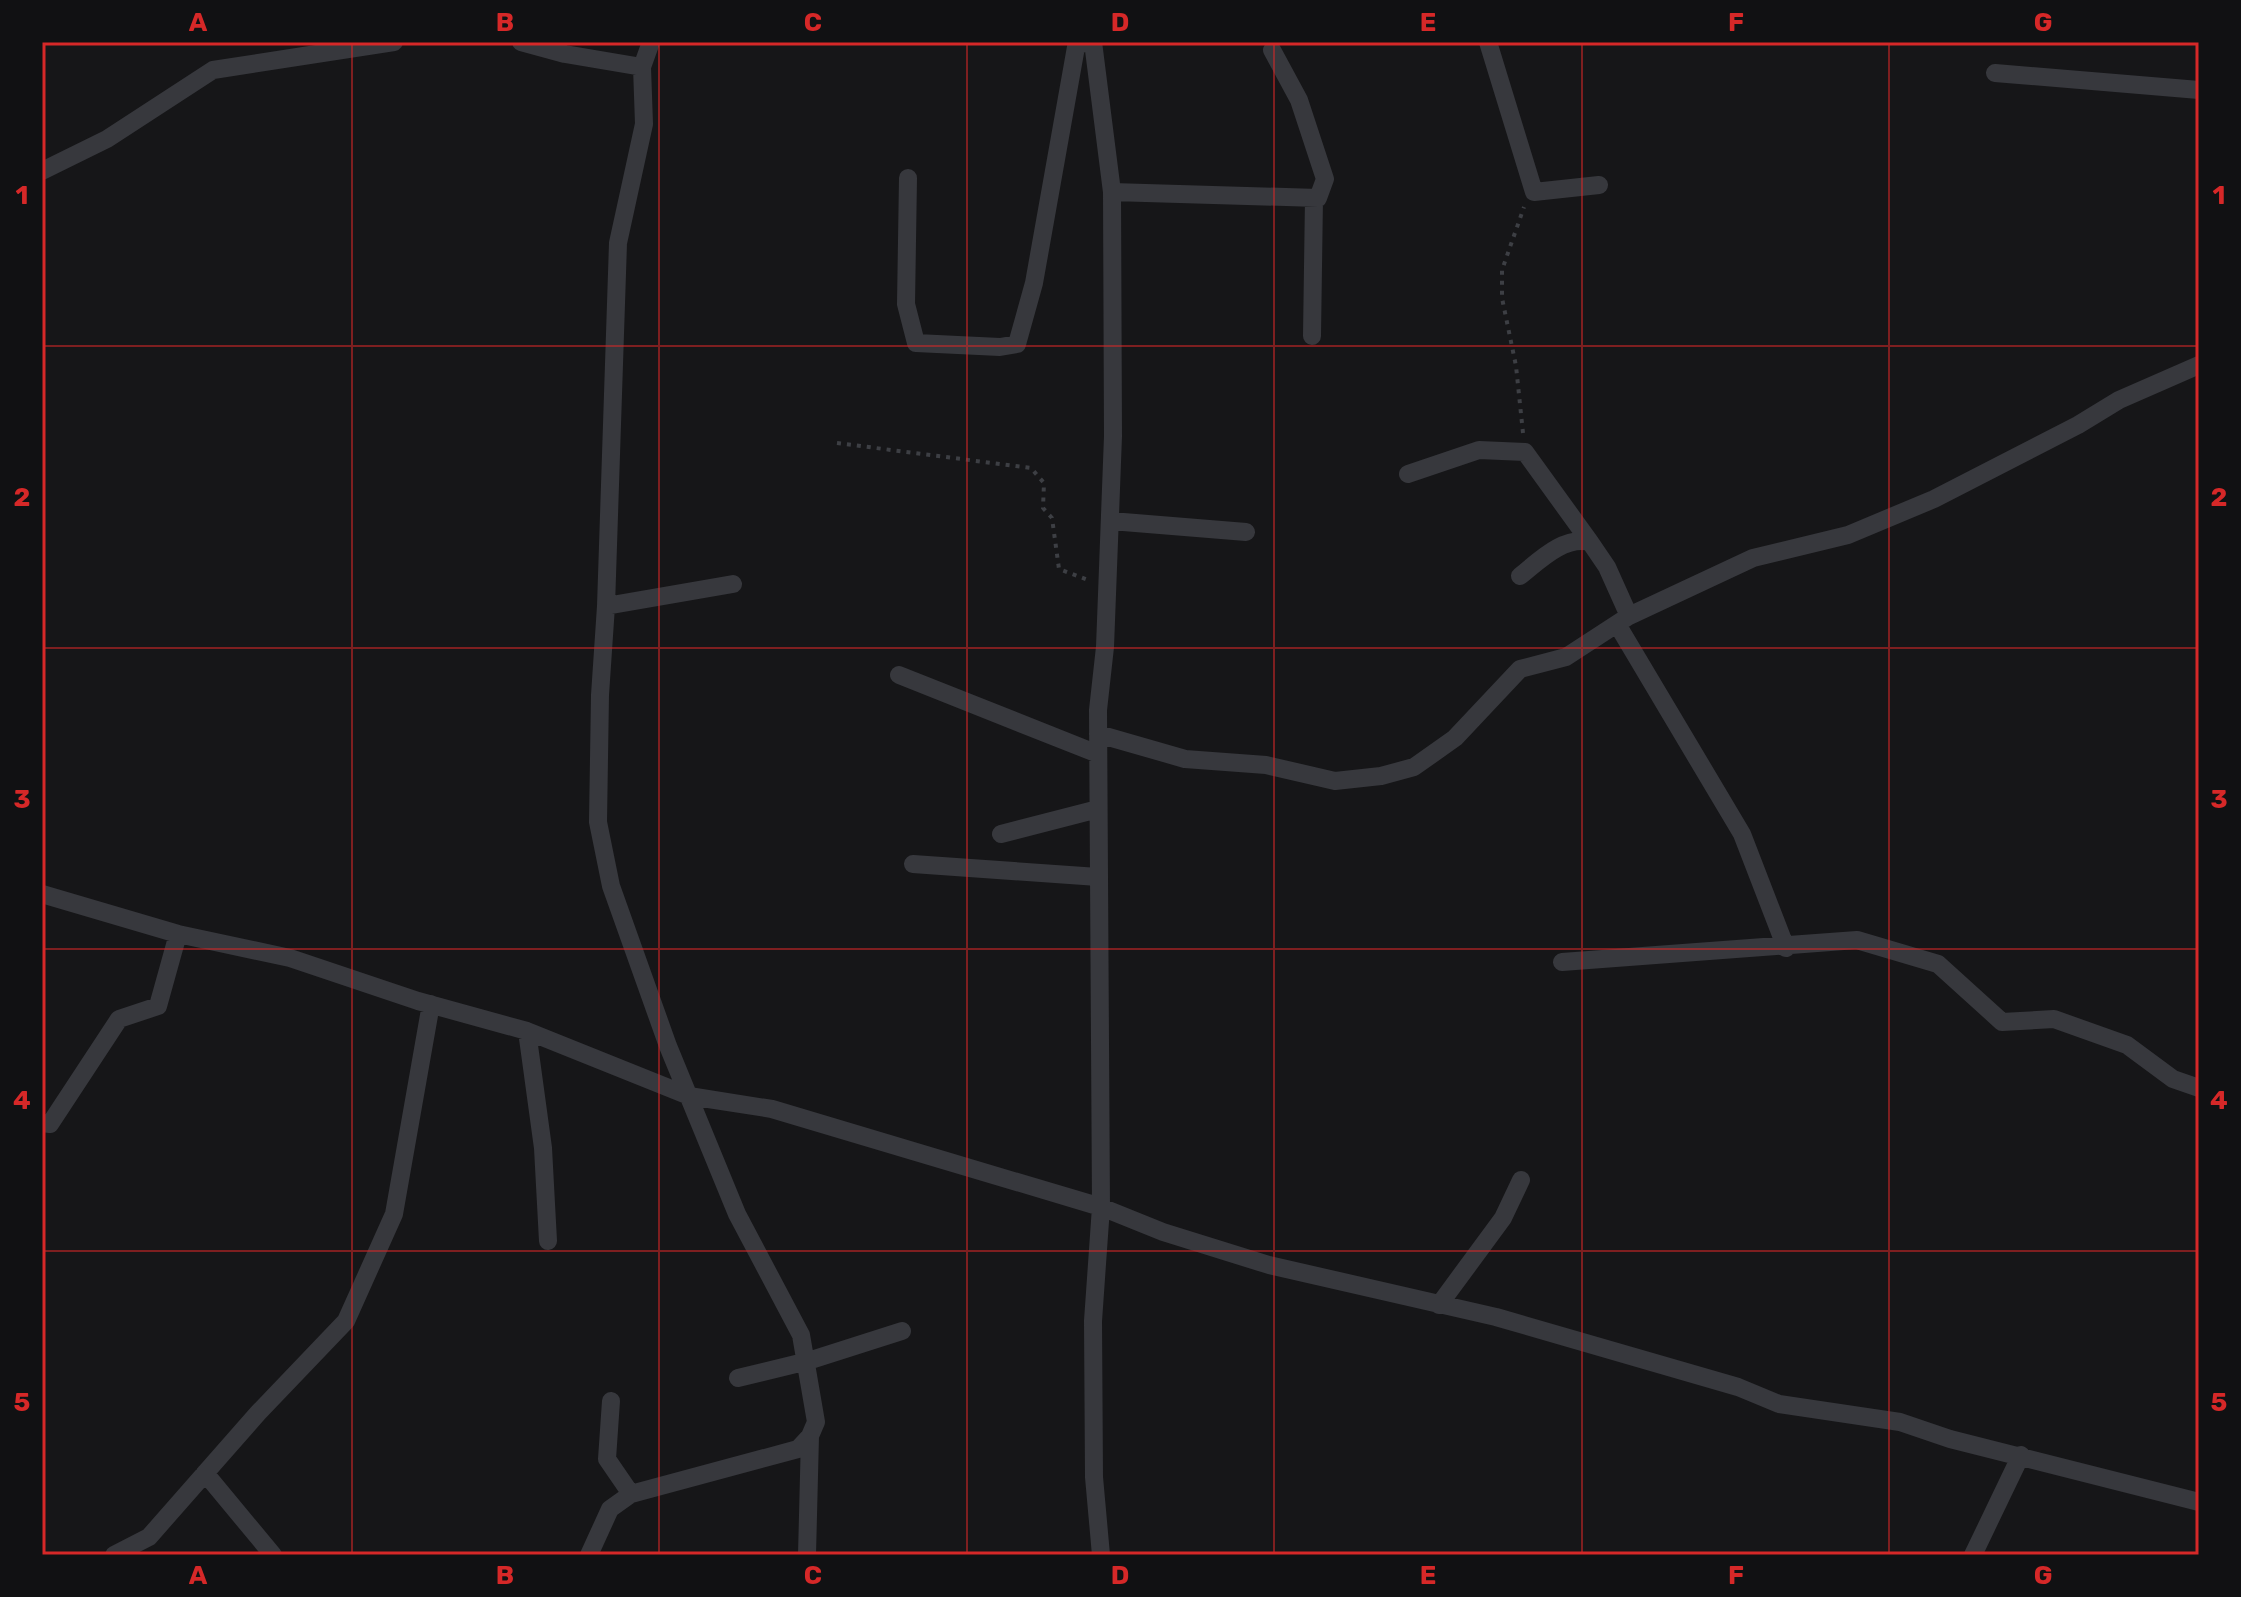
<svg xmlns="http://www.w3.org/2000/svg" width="2241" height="1597" font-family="Rubik,sans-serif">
  <rect width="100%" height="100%" fill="#161618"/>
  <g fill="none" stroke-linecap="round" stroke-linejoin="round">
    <!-- path -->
    <path stroke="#3d3f44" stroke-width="4" stroke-dasharray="4 6" stroke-linecap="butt" d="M1523,433l-7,-67 -14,-68v-28l22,-63
      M837,443l194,25 13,15 -1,25 9,10 7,51 29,11"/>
    <!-- minor -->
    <path stroke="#37383d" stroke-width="18" d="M521,42l44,12 77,13
      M1093,42l19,150 1,244 -8,211 -7,63 3,497 -8,114 1,156 7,78
      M1488,42l46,150 65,-7
      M1995,73l204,17
      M42,171l65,-32 106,-69 181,-28
      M908,178l-2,126 10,39 84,4 17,-3 17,-61 42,-236 8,-5
      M1112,192l206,6 7,-19 -26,-79 -27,-50
      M1312,336l2,-138
      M1408,474l71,-24 46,2 65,90
      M1111,521l135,11
      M1520,576c19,-15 43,-40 70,-34l17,25 22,49
      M606,606l127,-22
      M1617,624l125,210 44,114
      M899,675l199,79
      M1098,734l87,25 81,6 69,16 46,-5 33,-9 41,-29 65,-69 46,-12 63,-41 124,-58 95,-23 86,-36 144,-74 41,-25 80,-35
      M1001,834l97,-25
      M913,864l185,13
      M42,894l136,40 112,24 128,43 109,30 162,65 83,13 329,98 62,25 106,33 227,52 242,70 41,17 121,18 50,17 249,63
      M1562,962l295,-22 81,24 64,58 52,-3 73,26 46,34 26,9
      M527,1031l16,117 5,93
      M42,1123l8,1 69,-105 39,-13 20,-72
      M1439,1305l64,-87 18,-38
      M738,1378l70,-17 94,-30
      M611,1401l-4,58 24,35
      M205,1473l68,82
      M114,1555l35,-18 109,-124 88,-92 48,-107 37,-210
      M589,1555l21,-46 21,-15 167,-45 12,-13 6,-14 -15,-87 -64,-121 -69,-168 -57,-160 -13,-64 2,-127 6,-89 12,-363 26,-119 -2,-57 9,-25
      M807,1555l3,-119
      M1973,1555l48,-100"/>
  </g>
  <!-- grid -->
  <path fill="none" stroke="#d62828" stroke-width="2" stroke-opacity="0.55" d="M352,42v1513M659,42v1513M967,42v1513M1274,42v1513M1582,42v1513M1889,42v1513M42,346h2157M42,648h2157M42,949h2157M42,1251h2157"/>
  <!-- border -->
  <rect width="2241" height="1597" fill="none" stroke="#111113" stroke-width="88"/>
  <rect x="44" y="44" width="2153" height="1509" fill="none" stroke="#d62828" stroke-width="3"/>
  <g font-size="26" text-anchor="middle" font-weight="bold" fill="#d62828">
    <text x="198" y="31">A</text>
    <text x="505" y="31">B</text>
    <text x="813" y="31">C</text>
    <text x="1120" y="31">D</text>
    <text x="1428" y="31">E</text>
    <text x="1736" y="31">F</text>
    <text x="2043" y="31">G</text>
    <text x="22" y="204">1</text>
    <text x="2219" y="204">1</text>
    <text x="22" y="506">2</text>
    <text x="2219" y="506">2</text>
    <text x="22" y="808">3</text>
    <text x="2219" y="808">3</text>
    <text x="22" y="1109">4</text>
    <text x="2219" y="1109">4</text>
    <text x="22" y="1411">5</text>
    <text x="2219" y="1411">5</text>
    <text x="198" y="1584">A</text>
    <text x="505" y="1584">B</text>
    <text x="813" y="1584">C</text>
    <text x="1120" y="1584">D</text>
    <text x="1428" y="1584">E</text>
    <text x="1736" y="1584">F</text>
    <text x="2043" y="1584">G</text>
  </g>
</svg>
